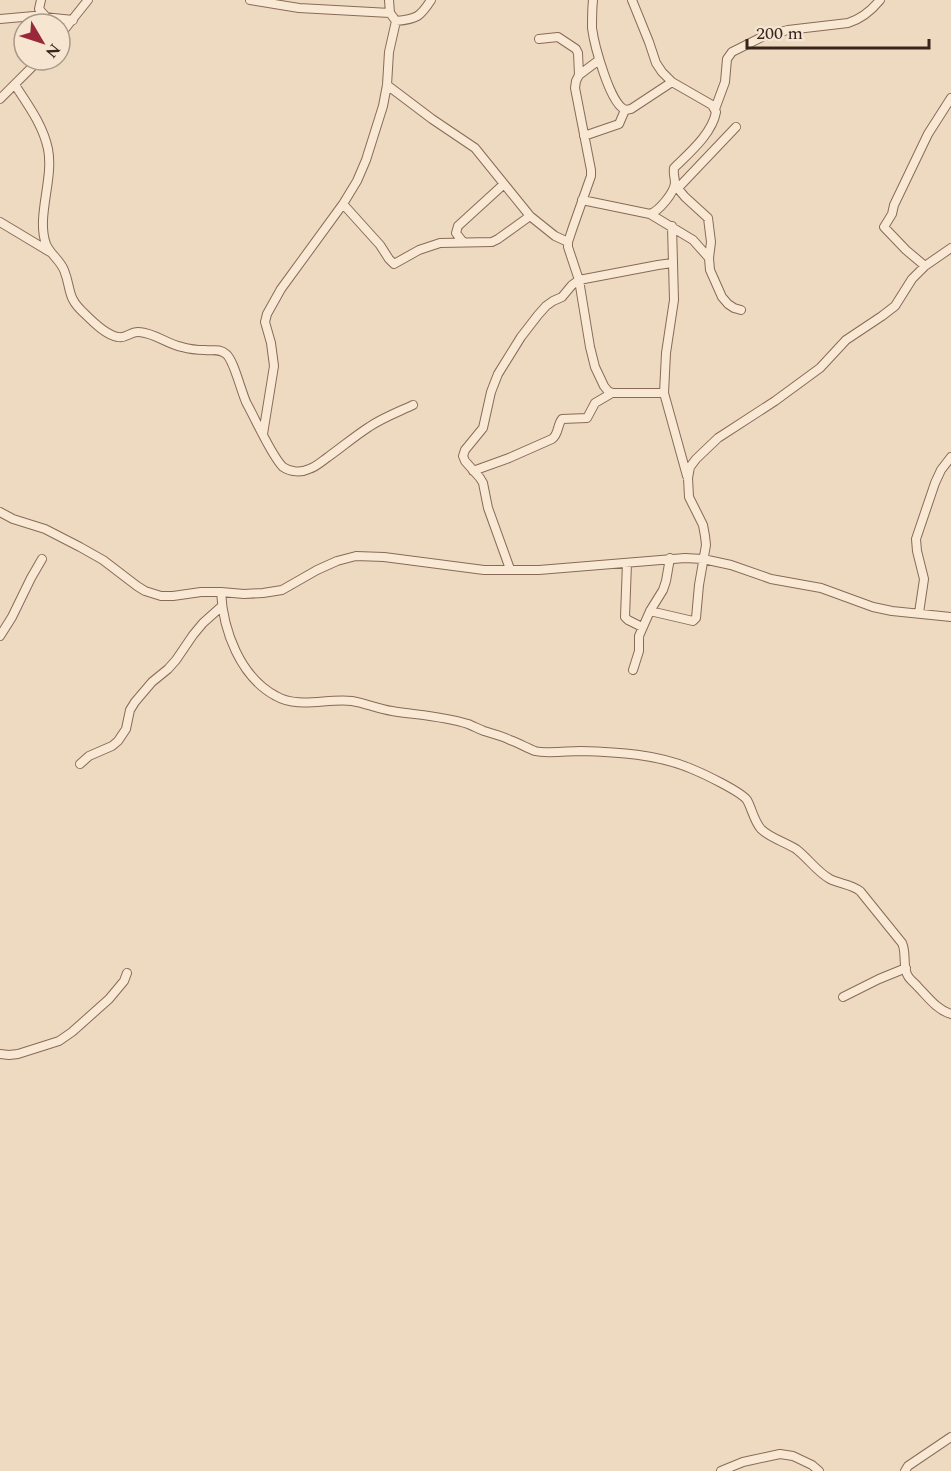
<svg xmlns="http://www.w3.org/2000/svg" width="951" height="1471" font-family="Spectral,serif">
  <rect width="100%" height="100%" fill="#eedac1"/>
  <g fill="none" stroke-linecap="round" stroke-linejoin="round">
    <!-- minor casing -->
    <g stroke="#886a58" stroke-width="10">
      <path id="minor" d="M41,0l-2,9 7,8
        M250,0l49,8 91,5
        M593,0c-1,9 -1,19 -1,28 2,15 18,78 34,82 1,0 3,-1 5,-1l41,-27
        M632,0l17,42 7,21 6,9 10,10 40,23 4,7c-4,22 -27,41 -42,56 -1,6 1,10 1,15 -1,10 -16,28 -25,31
        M0,19l34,-3 39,4
        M396,21c21,-2 24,-4 35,-21
        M60,35l28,-35
        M539,39l19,-2 18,12 2,4 1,22 -3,6 -1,7 16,82v6l-18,51 -5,15v5l11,33 11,67 5,20 9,19 4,5 4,2h52
        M579,75l20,-15
        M15,85c13,20 28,40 33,64 6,30 -12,68 -2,95 4,10 14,16 18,26 8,20 2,27 21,44 8,8 21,21 33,23 8,2 13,-6 21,-5 16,1 28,12 43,15 7,2 16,3 23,3 8,1 14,-2 21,4 8,6 15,38 21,50 8,14 25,53 36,63 7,5 18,6 26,2 7,-2 13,-8 19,-12 14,-10 27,-21 41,-30 13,-9 29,-15 44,-22
        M387,85l45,34 43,29 55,68 25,20 13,6
        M0,99l39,-39
        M715,109l10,-27 2,-23 5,-7 32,-16 24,-6 60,-7c13,-4 23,-12 32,-23
        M584,136l35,-12 6,-14
        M675,185l10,12 23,21 3,24 -2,16
        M678,188l58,-61
        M582,200l68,14 43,26 16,18 1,12 12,27 6,7 6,4 7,2
        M343,204l37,41 9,14 5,5 25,-14 21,-7 52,-1 6,-3 32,-23
        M0,222l50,30
        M672,226l2,74 -8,53 -2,40 23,83
        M463,242l-7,-9 2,-7 46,-42
        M925,266l-19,-16 -22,-23 8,-13 2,-9 34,-71 23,-36
        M263,434l11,-68 -3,-23 -6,-21 2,-8 14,-25 62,-85 14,-23 9,-21 17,-54 4,-21 2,-33 7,-31 -6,-8 -1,-13
        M473,471l36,-13 43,-19c7,-5 5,-14 10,-20l25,-1 8,-15 17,-10
        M0,512l13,7 32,10 35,18 23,13 34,26 8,5 16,5h12l28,-4h20l23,2 19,-1 19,-3 35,-20 20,-9 19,-5 28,1 100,13h55l146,-12 18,1 28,6 40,14 50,9 52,19 19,4 59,6
        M627,563l-2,54 3,3 14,7
        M510,569l-22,-61 -5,-25 -3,-5 -15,-17 -2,-5 2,-6 18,-22 8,-36 7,-18 23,-37 17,-22 8,-9 7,-5 9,-4 10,-12 7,-5 79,-15 14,-2
        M221,592c2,38 19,85 55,104 22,13 51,2 76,5 13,2 26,8 40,10 25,4 51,5 76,13 5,2 11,5 16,7 9,3 18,5 26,9 9,3 17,8 25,11 11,3 33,0 45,0 38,1 77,3 112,18 12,5 48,22 55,31 5,9 7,21 14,29 9,9 24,13 35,20 12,9 21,23 34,30 10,5 20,5 30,12l42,52c5,10 0,24 6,33 2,4 7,7 10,11 10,10 19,23 33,27
        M650,611l43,10 3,-3 3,-33 7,-40 -1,-9 -2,-11 -14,-28 -1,-19 2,-11 6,-8 22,-21 57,-37 45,-33 26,-28 36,-24 13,-10 17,-27 13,-13 26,-18
        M919,613l5,-34 -7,-28 -1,-12 19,-56 6,-13 10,-13
        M0,636l12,-19 19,-39 11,-19
        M633,670l6,-19v-15l11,-25 13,-21 3,-9 4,-23
        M80,764l9,-8 23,-10 6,-5 8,-12 4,-19 5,-8 17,-20 16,-13 8,-9 17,-25 10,-12 19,-17
        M843,997l36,-18 27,-11
        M0,1054l9,1 9,-1 41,-13 13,-9 37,-33 15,-18 3,-8
        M721,1471l22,-9 37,-8 13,2 19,9 7,6
        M905,1471l3,-5 43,-29"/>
    </g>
    <!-- minor -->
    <use href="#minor" stroke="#f9e8d4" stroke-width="8"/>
  </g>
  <!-- north arrow -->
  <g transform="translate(42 42) rotate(129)"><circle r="28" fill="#f6e5d0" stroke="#aa9888" stroke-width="1.5"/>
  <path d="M0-4.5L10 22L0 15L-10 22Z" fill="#98283a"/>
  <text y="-9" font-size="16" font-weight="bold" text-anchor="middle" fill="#37251d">N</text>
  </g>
  <!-- scale -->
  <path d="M747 39v9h182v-9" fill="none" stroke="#37251d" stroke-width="3"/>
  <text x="756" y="39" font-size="18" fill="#37251d" stroke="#f6e5d0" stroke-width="4.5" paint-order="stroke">200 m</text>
</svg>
